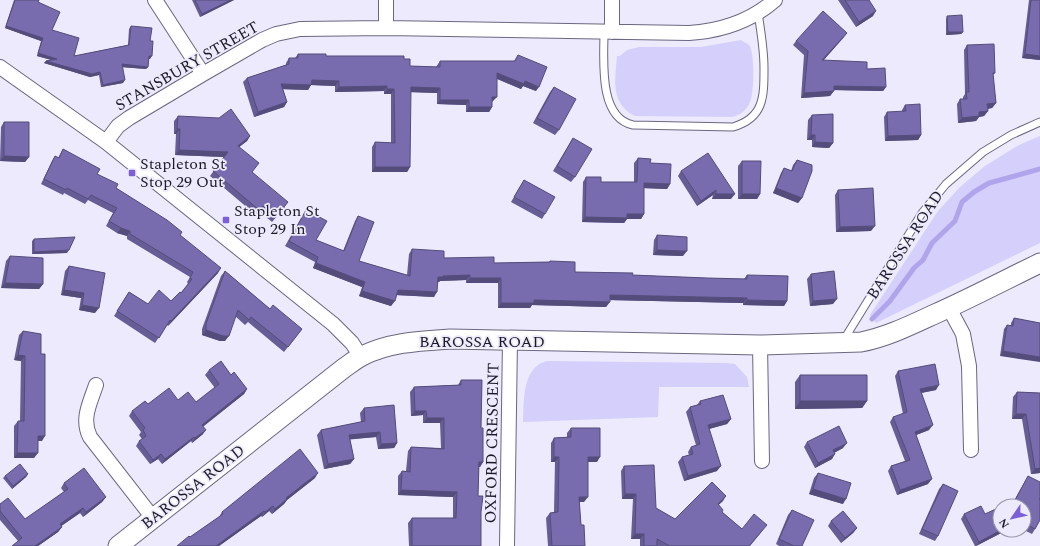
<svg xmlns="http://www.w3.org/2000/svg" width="1040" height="546" font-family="Spectral,serif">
  <rect width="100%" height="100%" fill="#eceafc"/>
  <!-- green -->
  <path fill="#d4cffb" d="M741,40c2,2 6,3 8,5 6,6 5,49 1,57 -4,9 -10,13 -18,15l-97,-1c-25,-13 -20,-36 -18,-60h3l7,-6 12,-3h62z
    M1040,136v107l-164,80 -6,-8 68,-104 22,-24 25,-21 34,-21z
    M547,361l179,2 9,1 12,13 2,10h-90l-1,30 -135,5c1,-17 -1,-45 15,-57 2,-2 6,-3 9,-4z"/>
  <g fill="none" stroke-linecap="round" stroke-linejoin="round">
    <!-- stream -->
    <path stroke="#b0a5eb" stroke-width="5" d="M872,319l18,-18 24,-33 9,-8 9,-17 23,-22 7,-19 12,-10 15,-9 51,-14"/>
    <!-- lane casing -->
    <g stroke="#6a6781" stroke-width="9">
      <path id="lane" d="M604,32c0,27 -6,86 29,93l100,2c31,-9 31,-30 31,-59 0,-19 -3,-36 -6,-55
        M843,341l79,-128 24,-29 37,-32 28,-17 29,-13"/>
    </g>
    <!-- street casing -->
    <g stroke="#6a6781" stroke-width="16">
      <path id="street" d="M155,0l48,74
        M386,28v-28
        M612,32v-32
        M0,67l106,75 227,182 19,19 9,14
        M106,142l12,-16 11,-8 74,-44 59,-34 14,-6 24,-5 86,-1 303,5c32,-2 62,-12 86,-33
        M949,308l14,26 6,32 2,84
        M760,345l2,116
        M96,385c-6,18 -15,34 -6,52l63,81
        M507,546l3,-206"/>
    </g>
    <!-- secondary casing -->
    <g stroke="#6a6781" stroke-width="21">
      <path id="secondary" d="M118,546l226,-178c6,-4 12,-9 18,-12 28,-14 58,-15 88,-17l310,6 101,-3c26,-5 50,-17 74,-28 36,-16 70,-34 105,-51"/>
    </g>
    <!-- lane -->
    <use href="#lane" stroke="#fff" stroke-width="7"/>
    <!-- street -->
    <use href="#street" stroke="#fff" stroke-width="14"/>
    <!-- secondary -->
    <use href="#secondary" stroke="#fff" stroke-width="19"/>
  </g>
  <!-- wall -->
  <path fill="#675d96" d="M14,0h25l-1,2 14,28 22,26 54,-11 1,-16 2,-3 19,15v18h-1l-1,8 -2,2 -24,-2 1,16 -22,4 -2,-12 -9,2 -46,-14 2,-2 5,-1 -14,-4 4,-15 -36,-13z
    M192,0h42l-34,17z
    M838,0h31l4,16 -17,11z
    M1029,0h11v60l-18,-2z
    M947,16l16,16 -2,2 -15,1v-16z
    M844,37l-21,24 44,8 19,18 -3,4 -49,-1 -4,6 -29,2 3,-43 -11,-10 3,-4z
    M967,45l28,28 -2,2 3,28 -4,5 -4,1v2l-4,5 -5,1 -3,4 -18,2 -1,-19 3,-5h3v-2l2,-3 -1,-44z
    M298,54l28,2 78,3 6,7 26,1 4,-6h74l4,-6 18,36 -13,-5 -2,3 -24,-10 -4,22 -1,1v5l-3,5h-23v-7l-29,-1v-11l-27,-1v75l-3,5h-35v-25l3,-5 16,1v-49h-7v-3l-49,1v-6l-24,-1 -3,5 -25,-1 4,13 -3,5 -30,10 -11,-35 4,-4 39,-13v-2l3,-5h6z
    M554,87l5,43 -4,5 -22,-12 17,-31z
    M905,105l16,30 -3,5 -33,1 -1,-24 3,-5h15v-2z
    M812,115l21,28 -4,5 -17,-1v-7h-5l1,-20z
    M178,116l72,20 -3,5 -8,6 13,25 33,35 -13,15 -13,-11 -3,4 -46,-39 14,-19 -49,-2 1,-21h-2v-13z
    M4,122l25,35 -4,5 -25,-1 1,-34z
    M573,138l2,39 -4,5 -18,-11z
    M63,149l53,39 64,47 38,38 -50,53 -1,-1 -12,18 -41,-27 15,-24 19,12 23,-3 10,-8 7,-9 -1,-2 3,-5 -63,-38v-3l-10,-3 -11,-7 7,-13 -25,-13 -3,4 -21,-11 -1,2 -22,-11 11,-23 3,-5 3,2z
    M638,158l12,5 20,21 -3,5 -23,-1v26l-3,5h-14l-3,4 -42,-1 1,-40 3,-5 15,5h33v-19z
    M797,160l5,38 -4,5 -25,-10 8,-20 3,-5 7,3 2,-6z
    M742,161l18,33 -3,5h-19v-33z
    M681,171l50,28h-19l1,-4 -16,11 -19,-30z
    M524,180l21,34 -3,5 -31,-17z
    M838,190l33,41 -35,1 -1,-37z
    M306,210l10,30 27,11 12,-30 3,-5 1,45 48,14 2,-21 3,-5 32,9 50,5 55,-1 1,-1 25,11 57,3 75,3 37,1 3,-4 40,26 -3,5 -41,-1v-2l-133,-3 -4,7 -74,-2 -2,3h-32v-25h-32v-3l-26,1 -1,1h-1l-4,15 -37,-2 -6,11 -32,-10 3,-9 -49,-19 2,-6 -30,-16 18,-31z
    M657,235l26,21 -30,-1 1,-15z
    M34,239l33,14 -35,1v-13z
    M10,256l33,28 -4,5 -38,-1 5,-27z
    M69,266l26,47 -16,-3 2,-12 -20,-3 4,-24z
    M225,271l45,38 32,20 -18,23 -36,-30 -3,3 -10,-9 -10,25h-5l-18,-6v-6l19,-53z
    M811,274l22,30 -23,2 -3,-27z
    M1014,318l26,5 -40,33 4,-27 3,-4h4v-2z
    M23,331l18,23 1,87h-4l-4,17h-20v-32l4,-5h2l1,-60 -7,-1 5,-25z
    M209,370l22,5 16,14 -3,5 -41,32v8l-11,9 -1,-2 -29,23 -4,-5 -8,5 -14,-18 3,-5 3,-2 -3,-4 2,-3 -12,-16 3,-5 16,-7 30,-4 18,2 19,-14 -10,-13z
    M898,371l38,19 -15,3 8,37 -13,5 12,49 -31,11 -9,-24 3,-5 14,-5 -15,-39 3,-5 10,-3 -8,-38z
    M800,375l67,26 -5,7 -67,1v-27z
    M461,380l20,48 2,34 -3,5h-1l-1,29 3,16v34h-72l-1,-23 4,-5h41v-21l-55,-2v-19l4,-5h4l2,-20 3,-4 30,1 -1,-25h-17v-8l-12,1 -1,-24 4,-5 44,-2z
    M1017,392l23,1v80l-9,1 -9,-55h-10l1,-22z
    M700,401l31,18 -4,5 -18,5 8,42 -33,10 -6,-19 4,-5 7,-2 -1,-3 3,-5 5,-2 -10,-33 4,-5 7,-2z
    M364,408l33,35 -3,5 -16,1 -2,-12 -26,2 4,20 -4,5 -26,5 -7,-34 4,-5 40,-8 -1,-9z
    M571,428l26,34h-9l-4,40h-5l2,23 4,21h-37l-2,-28 4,-5 4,-1 1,-50h-4v-19l3,-5 13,-1v-4z
    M807,442l36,6 -9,5 -2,6 -17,9 -11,-21z
    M624,466l32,42 19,11 48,-18 -5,4 4,7 20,17 21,1 -13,16h-110v-7h-9l2,-40h-11l-1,-28z
    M818,473l25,31 -34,-10 5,-16z
    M28,474l-2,3 -14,12 -9,-11 2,-2z
    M1028,476l11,23 -4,30 -3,5 -8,-4v-24h-13l14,-25z
    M315,478l-28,22 -3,4 -12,10 -3,-3 -7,6 -1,-1 -42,30h-42l42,-29 3,-5z
    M64,483l42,14 -4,5 -19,15 -3,-4 -19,13 1,1 -4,5 -20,14h-26l6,-5 -18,-21v-16l25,15 39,-27 -3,-4z
    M943,484l-5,52 -3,5 -16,-7 20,-45z
    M792,510l10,36h-23l-3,-2 12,-29z
    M964,514h21l15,16h7l-31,16h-1l-14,-27z
    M831,521l26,7 -4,5 -12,10 -13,-17z"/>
  <!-- shaded-wall -->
  <path fill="#544c7a" d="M231,0h3l-34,17 2,-3z
    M876,11l-3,5 -17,11 3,-5z
    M6,26l37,12 -2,3 -36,-13z
    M948,32h15l-2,2 -15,1z
    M847,33l-3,4 -25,28 3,-5z
    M38,53l19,6 -1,2 -19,-5z
    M1025,54l15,2v4l-18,-2z
    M149,56h3l-2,3h-3z
    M46,61l54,11 -1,3 -9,2 -46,-14z
    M122,64l26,3 -2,2 -26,-2z
    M497,73l28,8 14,6 -3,4 -13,-5 -2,3 -28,-12z
    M125,80l-2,3 -22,4 2,-2z
    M312,80l27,1 -4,5 -24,-1 -3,5 -30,-1 3,-5z
    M387,86l-3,5 -49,1 4,-5z
    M834,86l52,1 -3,4 -52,-1z
    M411,87l29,1 -3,5 -30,-1z
    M387,89h7l-3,5h-7z
    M834,91l-4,5 -29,2 3,-5z
    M492,97h5l-4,4 -5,1z
    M440,100h29l-3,5 -29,-1z
    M287,102l-3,5 -30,10 4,-5z
    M996,103l-4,5 -8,1 3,-5z
    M469,107h23l-3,5h-23z
    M988,111l-4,5 -5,1 -3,4 -18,2 4,-5 17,-6z
    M177,129h3l-4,5h-2z
    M811,135h4l-3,5h-5z
    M921,135l-3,5 -33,1 3,-5z
    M250,136l-3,5 -13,10 4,-5z
    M815,142l18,1 -4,5 -17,-1z
    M179,150l49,2 -3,5 -50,-2z
    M4,156l25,1 -4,5 -25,-1z
    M375,167h35l-3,5h-35z
    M644,183l26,1 -3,5 -26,-1z
    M776,188l26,10 -4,5 -25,-10z
    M716,190l-3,5 -16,11 4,-5z
    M716,194h19l-4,5h-19z
    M742,194h18l-3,5h-19z
    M627,214h17l-3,5h-14l-3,4 -42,-1 3,-5z
    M875,226l-4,5 -35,1 4,-5z
    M121,228l9,3 -3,5 -10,-3z
    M69,250l-2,3 -35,1 2,-2z
    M657,250l30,1 -4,5 -30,-1z
    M316,263l49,19 -3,5 -49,-19z
    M221,268l-3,5 -50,53 3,-5z
    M470,275l-4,5 -26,1 -1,1h-5l4,-5 5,-1z
    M470,278h31l-3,5h-32z
    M5,283l38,1 -4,5 -38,-1z
    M64,290l20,3 -3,5 -20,-3z
    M398,290l39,2 -3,5 -39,-2z
    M362,291l33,10 -4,5 -32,-10z
    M610,295l137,3 -4,5 -137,-3z
    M837,299l-4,5 -23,2 3,-5z
    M534,300l76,2 -4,5 -74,-2 -2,3h-32l3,-5z
    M747,300l40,1 -3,5 -41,-1z
    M82,305l17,3 -4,5 -16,-3z
    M206,330l23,6 -4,5h-5l-18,-6z
    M1003,351l37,6v5l-40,-6z
    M18,355l7,1 -4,5 -7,-1z
    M939,385l-3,5 -20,4 4,-5z
    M247,389l-3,5 -45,36 3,-5z
    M800,401h67l-5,7 -67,1z
    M415,411h11l-3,4 -12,1z
    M1016,414h10l-4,5h-10z
    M427,418h17l-4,5h-17z
    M731,419l-4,5 -22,6 3,-5z
    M933,425l-4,5 -18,7 4,-5z
    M206,430l-3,4 -11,9 3,-5z
    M380,432l-4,5 -31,3 4,-5z
    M38,436h7l-3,5h-8z
    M194,437l-3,4 -29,23 3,-5z
    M397,443l-3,5 -16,1 3,-5z
    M847,443l-4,5 -13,7 3,-5z
    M17,453h21l-4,5h-20z
    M161,454l-3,5 -8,5 3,-4z
    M835,454l-3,5 -17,9 3,-5z
    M554,457h5l-4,5h-4z
    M588,457h12l-3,5h-12z
    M354,459l-4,5 -26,5 4,-5z
    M479,462h4l-3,5h-4z
    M721,466l-4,5 -33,10 4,-5z
    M1040,468v5l-9,1 4,-5z
    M318,473l-3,5 -28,22 -3,4 -12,10 3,-5 11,-11z
    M28,474l-2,3 -14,12 1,-3z
    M932,479l-4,5 -31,11 3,-5z
    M813,489l33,10 -3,5 -34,-10z
    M401,490l56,2 -4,5 -55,-2z
    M625,494h11l-3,5h-11z
    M726,496l-3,5 -9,8 4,-5z
    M106,497l-4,5 -19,15 3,-5z
    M579,497h9l-4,5h-9z
    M273,506l-4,5 -7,6 3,-5z
    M83,508l-3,5 -23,16 3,-5z
    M264,511l-3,5 -42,30h-3z
    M62,527l-4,5 -20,14h-3z
    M857,528l-4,5 -12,10 4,-5z
    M1001,530h6l-31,16 3,-4z
    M635,534h9l-4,5h-9z"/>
  <!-- building -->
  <path fill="#786cae" stroke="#544c7a" d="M15,0h24l-1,2 22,10 -8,18 27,8 -5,18 55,-11 2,-19 21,2 -2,13h3l-1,15h-3l-1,11 -26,-3 3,16 -22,5 -3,-13 -8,2 -46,-13 11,-2 -19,-6 5,-15 -37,-12z
    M195,0h36l-29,14z
    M845,0h24l7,11 -17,11z
    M1031,0h9v56l-15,-2z
    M823,11l24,22 -25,27 45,2v7l18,-1 1,19 -52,-1v5l-30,2 4,-42 -12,-10z
    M962,15l1,17h-15l-1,-16z
    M994,44l1,29h-2l3,30 -9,1 1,7 -9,1v4l-17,2 -2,-19h7l-1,-7h3l-2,-47z
    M298,54h28v2h78v3h6v7l30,1v-6h75l3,-6 29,12 -8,20 -14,-6 -1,3 -27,-11v24h-5v10h-23v-7h-29v-12l-29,-1 -1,80h-35v-25l20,1 -1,-54h-7v-3l-48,1v-6l-27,-1 -1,5 -30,-1 6,18 -29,10 -11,-34 42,-14v-6h9z
    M554,87l22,12 -17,31 -22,-12z
    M920,104l1,31 -33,1 -1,-24 19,-1 -1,-6z
    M231,109l19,27 -12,10 21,17 -7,9 36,30 -12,15 -13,-11 -4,4 -46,-39 15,-19 -49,-2 1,-21h-3l1,-13 41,2z
    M833,114v29l-18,-1v-7h-4l1,-20z
    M4,122h25v35l-25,-1z
    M573,138l19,11 -17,28 -18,-11z
    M63,149l37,20 -3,5 21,10 -2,4 51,32 15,12 -2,3 41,33 -50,53 -1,-1 -11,18 -42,-27 12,-19 19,12 11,-14 12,11 9,-9 1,1 11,-14 -2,-1 3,-6 -63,-38v-3l-9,-3 -12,-7 8,-13 -26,-13 -3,4 -21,-11 -1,2 -22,-11 11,-23 4,2z
    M708,153l27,41h-19v-4l-15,11 -20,-30z
    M638,158l13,1 -1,4 21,1 -1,20 -26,-1v31h-17v4l-42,-1 1,-40h15v5h36z
    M797,160l15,5v6l-10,27 -26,-10 8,-20 8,3z
    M742,161h19l-1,33h-18z
    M524,180l31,17 -10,17 -31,-17z
    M873,188l2,38 -35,1 -2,-37z
    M306,210l21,11 -11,19 28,11 14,-35 16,6 -15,39 51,15 2,-27 32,2v7l50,-1v6l56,-1v-1l25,1v10l58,1 -1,2 75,3 40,1v-4l41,1 -1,25 -40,-1v-2l-137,-3v7l-76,-2v3h-33v-25h-31v-3l-27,1v1h-5l-1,15 -39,-2 -3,11 -33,-10 3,-9 -49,-19 2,-6 -29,-16z
    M657,235l30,2v14l-30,-1z
    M75,237l-6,13 -35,2v-13z
    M10,256l33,2v26l-38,-1z
    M69,266l36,7 -6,35 -17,-3 2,-12 -20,-3z
    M225,271l45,38 3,-4 29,24 -14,18 -37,-30 -2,3 -11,-10 -9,26h-6l-17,-6v-6z
    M834,271l3,28 -24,2 -2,-27z
    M1014,318l26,5v34l-37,-6 4,-26 6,1z
    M23,331l18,3v20h4v82h-7v17h-21l1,-32h6l1,-65 -7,-1z
    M221,361l10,14 3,-3 13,17 -45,36 4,5 -11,8 -1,-1 -29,22 -4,-5 -8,6 -14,-19 7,-5 -3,-6 2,-2 -13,-17 13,-10 3,3 21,-16 9,12 10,-8 8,10 23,-18 -10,-14z
    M935,364l4,21 -19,4 13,36 -18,7 17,47 -32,11 -9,-24 19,-6 -17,-43 14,-5 -9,-41z
    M800,375h67v26h-67z
    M461,380h21l-1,48h2v34h-4l-1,34h5l-2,16v34h-69v-28h44l1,-26 -56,-2 1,-19 8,1 1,-25 33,2v-31h-17l-1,-7h-11l-1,-24 47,-2z
    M1017,392l23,1v75l-5,1 -9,-55h-10z
    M723,395l8,24 -23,6 13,41 -33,10 -6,-19 11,-3 -2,-7 9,-3 -10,-37 11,-3 -1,-3z
    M394,405l3,38 -16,1 -1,-12 -31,3 5,24 -26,5 -7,-34 44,-9 -1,-13z
    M839,426l8,17 -14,7 2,4 -17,9 -11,-21z
    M571,428h29v29h-12v40h-9l2,28h3l1,21h-33l-2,-33 8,-1 1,-55h-5v-19l17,-1z
    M300,449l18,24 -32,25 1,1 -12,10 -2,-3 -8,6 -1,-1 -48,35h-39l12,-10 1,1 33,-23 -1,-2z
    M20,464l8,10 -15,12 -8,-10z
    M654,465l2,43 19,11 37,-37 14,14 -8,8 5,6 -1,2 20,17 12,-15 13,11 -18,21h-79l-13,-7v7h-13v-12h-9l1,-40h-11l-1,-28z
    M84,468l22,29 -20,15 -3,-4 -23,16 2,3 -27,19h-23l10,-8 -22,-27v-7l8,-6 17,21 43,-30 -4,-6z
    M818,473l33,10 -5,16 -33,-10z
    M1028,476l12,6v16l-1,1h1v21l-5,9 -11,-6v-17h-12z
    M943,484l15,7 -20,45 -16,-7z
    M981,506l4,8 13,-6 2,4v18h1l-22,12 -15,-28z
    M792,510l22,10 -12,26h-8l-15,-7z
    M843,511l14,17 -12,10 -14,-17z"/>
  <!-- markers -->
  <g fill="#7c5ed8" stroke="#eceafc" stroke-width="1.5">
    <rect x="128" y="169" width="8" height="8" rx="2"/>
    <rect x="222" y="216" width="8" height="8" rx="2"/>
  </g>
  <g text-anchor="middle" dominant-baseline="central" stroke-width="3.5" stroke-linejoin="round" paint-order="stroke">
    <!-- street labels -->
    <g font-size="16" fill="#1c1b25" stroke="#eceafc">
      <text transform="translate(187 66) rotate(-30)">STANSBURY STREET</text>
      <text transform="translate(905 245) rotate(-57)">BAROSSA ROAD</text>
      <text x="482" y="342">BAROSSA ROAD</text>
      <text transform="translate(492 443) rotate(-89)">OXFORD CRESCENT</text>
      <text transform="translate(193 487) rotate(-38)">BAROSSA ROAD</text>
    </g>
    <!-- poi labels -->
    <g font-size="16" fill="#1c1b25" stroke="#eceafc" text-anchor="start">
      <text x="140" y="164">Stapleton St<tspan x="140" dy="18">Stop 29 Out</tspan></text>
      <text x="234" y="211">Stapleton St<tspan x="234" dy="18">Stop 29 In</tspan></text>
    </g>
  </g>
  <!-- north arrow -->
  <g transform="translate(1012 518) rotate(236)"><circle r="19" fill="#eceafc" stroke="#9997a6"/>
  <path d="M0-3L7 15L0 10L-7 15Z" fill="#7c5ed8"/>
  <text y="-6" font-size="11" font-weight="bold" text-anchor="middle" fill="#1c1b25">N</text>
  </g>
</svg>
